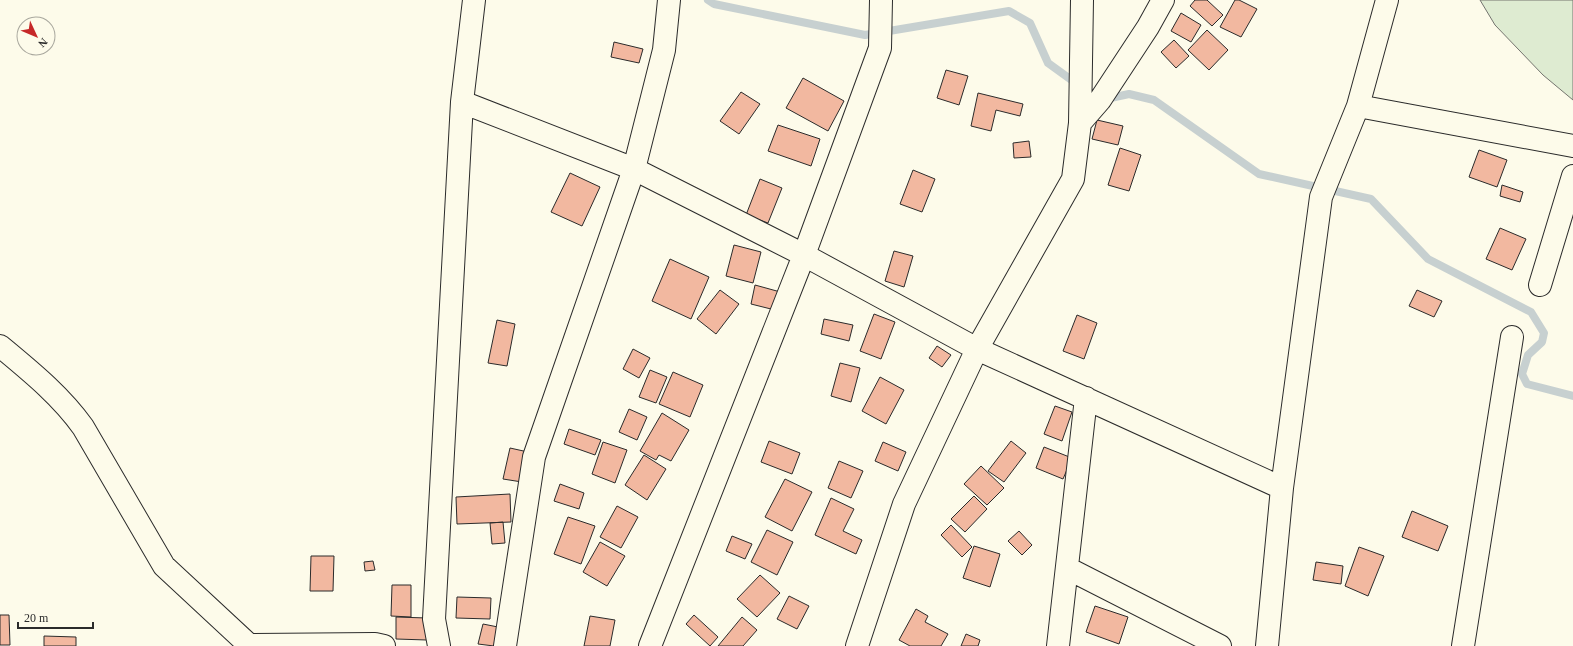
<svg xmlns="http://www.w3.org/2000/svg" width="1573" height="646" font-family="'Times New Roman',serif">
  <rect width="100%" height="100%" fill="#fdfbea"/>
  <!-- green -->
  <path fill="#deebd1" stroke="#74746e" d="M1480,0h93v100l-30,-25 -48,-50z"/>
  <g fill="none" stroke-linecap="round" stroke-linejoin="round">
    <!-- stream -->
    <path stroke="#c7d0d0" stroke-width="8" d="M708,0l6,4 151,31 144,-24 21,12 18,40 29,21
      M1106,99l23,-5 25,6 105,74 112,25 57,60 103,53 13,21 -2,9 -14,13 -6,19 5,10 46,12"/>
  </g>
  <!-- building -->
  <path fill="#f2b8a0" stroke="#2b2b2b" d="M1195,0h12l16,15 -11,11 -22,-20z
    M1235,0h4l18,9 -16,28 -21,-10z
    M1181,13l20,12 -10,17 -20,-11z
    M1207,30l21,20 -19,20 -21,-20z
    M1174,40l15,16 -13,12 -15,-16z
    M614,42l29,7 -4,14 -28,-6z
    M946,70l22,6 -9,29 -22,-7z
    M803,78l41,23 -16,30 -42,-23z
    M741,92l19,12 -21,30 -19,-13z
    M978,93l45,11 -3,12 -24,-6 -5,21 -20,-5z
    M1097,120l26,6 -5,19 -26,-6z
    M778,125l42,14 -9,27 -43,-15z
    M1029,141l2,16 -17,1 -1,-15z
    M1120,148l21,7 -12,36 -21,-6z
    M1479,150l28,10 -10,27 -28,-10z
    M913,170l22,9 -13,33 -22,-8z
    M570,173l30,14 -18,39 -31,-14z
    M760,179l22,9 -14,35 -22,-8z
    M1502,185l21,7 -3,10 -20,-6z
    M1500,228l26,11 -14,31 -26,-11z
    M734,245l27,7 -8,31 -27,-7z
    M894,251l19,5 -9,31 -19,-6z
    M670,259l39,18 -18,42 -39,-18z
    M755,285l29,8 -5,18 -28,-7z
    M720,290l19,14 -23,30 -19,-15z
    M1417,290l25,11 -8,16 -25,-11z
    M874,314l21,8 -14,37 -21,-8z
    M1077,315l20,8 -13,36 -21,-8z
    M824,319l29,6 -4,16 -28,-7z
    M497,320l18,4 -8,42 -19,-3z
    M937,346l14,9 -9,12 -13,-9z
    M633,349l17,9 -11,20 -16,-9z
    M840,363l20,5 -9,34 -20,-6z
    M650,370l17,7 -11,26 -17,-6z
    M673,372l30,13 -13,32 -31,-13z
    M880,377l24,13 -18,34 -24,-13z
    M1055,406l17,6 -10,29 -18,-7z
    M629,409l18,8 -10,23 -18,-8z
    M662,413l27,17 -18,31 -12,-6 -3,5 -16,-9z
    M569,429l32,11 -6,15 -31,-11z
    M769,441l31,12 -8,21 -31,-12z
    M1011,441l15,12 -22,29 -16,-11z
    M603,442l24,8 -12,33 -23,-9z
    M883,442l23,10 -8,19 -23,-10z
    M1044,447l28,11 -9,21 -27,-11z
    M510,448l18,4 -6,30 -19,-3z
    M644,455l22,14 -19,31 -22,-15z
    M839,461l24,10 -12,27 -23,-10z
    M981,466l23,22 -17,17 -23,-21z
    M785,479l27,13 -20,39 -27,-14z
    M560,484l24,9 -5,16 -25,-8z
    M510,494l1,28 -54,2 -1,-27z
    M974,496l13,13 -22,23 -14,-13z
    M831,498l23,11 -11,22 19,9 -6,14 -41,-19z
    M617,506l21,11 -17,31 -21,-11z
    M1412,511l36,15 -10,25 -36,-14z
    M568,517l27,9 -14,38 -27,-10z
    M503,522l2,21 -13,1 -2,-21z
    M951,525l21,22 -10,10 -21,-22z
    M767,530l26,12 -16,33 -26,-13z
    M1019,531l13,14 -10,10 -14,-14z
    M732,536l20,8 -7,15 -19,-8z
    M600,542l25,14 -18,30 -24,-14z
    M974,546l26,8 -10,33 -27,-9z
    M1359,547l25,9 -16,40 -23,-10z
    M311,556h23l-1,35h-23z
    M373,561l2,9 -10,1 -1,-9z
    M1316,562l27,4 -2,18 -28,-4z
    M760,575l20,18 -23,24 -20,-18z
    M392,585h19v32l-20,-1z
    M789,596l20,10 -12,23 -20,-10z
    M457,597l34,1 -1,21 -34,-1z
    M1095,606l33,11 -9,27 -33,-12z
    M916,609l12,7 -3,6 23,12 -7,12h-31l-11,-6z
    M0,615h9l1,30h-10z
    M694,615l24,22 -8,9 -24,-22z
    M590,616l25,4 -5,26h-26z
    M396,617l31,1v22l-31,-1z
    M742,617l15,13 -14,16h-25z
    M483,624l15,3 -4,19 -16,-2z
    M966,634l14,6 -2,6h-17z
    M44,636l32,1v9h-32z"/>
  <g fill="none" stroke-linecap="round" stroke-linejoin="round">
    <!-- minor casing -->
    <g stroke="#2b2b2b" stroke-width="24">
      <path id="minor" d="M462,102l172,67 170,86 173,94 305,139
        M1358,106l215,40
        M1080,123l2,-123
        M1540,285l33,-109
        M0,346c30,25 60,49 83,81l81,139 85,79 126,-1 9,2
        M1067,568l153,78
        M439,646l-5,-27 28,-517 12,-102
        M505,646l29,-189 100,-288 30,-119 5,-50
        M650,646l154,-391 76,-207 1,-48
        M857,646l47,-142 73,-155 96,-170 7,-56 20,-23 48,-73 15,-27
        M1058,646l28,-248
        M1267,646l15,-158 39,-291 37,-91 29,-106
        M1463,646l49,-309"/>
    </g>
    <!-- minor -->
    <use href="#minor" stroke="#fdfbea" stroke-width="22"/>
  </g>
  <!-- north arrow -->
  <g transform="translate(36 36) rotate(134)"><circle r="19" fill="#fdfbea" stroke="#a9a89e"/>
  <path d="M0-3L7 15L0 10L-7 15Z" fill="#c62828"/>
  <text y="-6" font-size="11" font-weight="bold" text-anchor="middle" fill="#2b2b2b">N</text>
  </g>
  <!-- scale -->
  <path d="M18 622v6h75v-6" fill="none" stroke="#2b2b2b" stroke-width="2"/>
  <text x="24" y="622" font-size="12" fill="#2b2b2b" stroke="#fdfbea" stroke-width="3" paint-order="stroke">20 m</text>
</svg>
